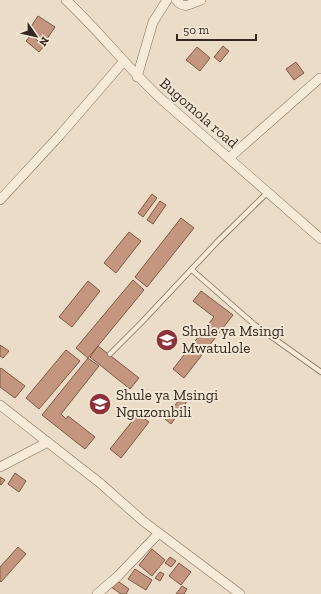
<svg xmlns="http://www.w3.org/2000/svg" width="321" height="594" font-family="'Zilla Slab',serif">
  <rect width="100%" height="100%" fill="#eadcc6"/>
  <!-- building -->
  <path fill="#c5967f" stroke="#815845" d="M38,16l17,11 -10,15 -17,-11z
    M31,35l13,11 -5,6 -13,-11z
    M223,46l6,5 -9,11 -6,-5z
    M197,47l13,11 -10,13 -14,-11z
    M296,62l8,11 -10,7 -8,-11z
    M152,194l5,4 -14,19 -5,-4z
    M160,201l6,4 -13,19 -6,-4z
    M181,218l13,10 -47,59 -12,-10z
    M129,232l12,9 -25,32 -12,-10z
    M133,280l11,10 -56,68 -12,-10z
    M88,281l12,10 -28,36 -13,-10z
    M201,291l32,24 -49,63 -11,-9 41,-52 -21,-16z
    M0,345l9,6 -6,7 -3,-2z
    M98,346l41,32 -9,11 -40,-32z
    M66,350l14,11 -41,48 -13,-11z
    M88,358l11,8 -38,48 5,5 2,-3 27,21 -10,12 -43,-34z
    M1,368l24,18 -10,12 -15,-11v-18z
    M184,393l6,4 -19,27 -6,-5z
    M138,414l11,8 -28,36 -11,-9z
    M15,473l11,8 -7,11 -11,-8z
    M0,477l5,3 -4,5 -1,-1z
    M18,547l8,7 -25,28 -1,-1v-14z
    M152,549l13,11 -13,16 -13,-11z
    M170,557l6,4 -5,6 -6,-4z
    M179,563l12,9 -10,13 -12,-9z
    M135,569l17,11 -6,10 -18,-11z
    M160,572l4,2 -4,7 -5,-3z
    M116,580l13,9 -3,5h-5l-10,-7z
    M182,586l5,3 -3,5h-8z"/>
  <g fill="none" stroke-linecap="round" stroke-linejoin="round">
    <!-- lane casing -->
    <g stroke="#846f5d" stroke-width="6">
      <path id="lane" d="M192,270l63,55 66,47
        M110,354l32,-32 76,-81 50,-49"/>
    </g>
    <!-- street casing -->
    <g stroke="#846f5d" stroke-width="10">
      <path id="street" d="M66,0c33,31 61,67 94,98l161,141
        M176,0c8,10 14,4 25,0
        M137,77l16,-55 14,-22
        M229,158l91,-80
        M0,200l60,-65 64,-74
        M0,405l100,78 43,38 97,73
        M0,467l48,-25
        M97,594l21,-18 41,-43"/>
    </g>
    <!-- lane -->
    <use href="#lane" stroke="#f6ebd8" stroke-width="4.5"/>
    <!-- street -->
    <use href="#street" stroke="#f6ebd8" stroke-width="9"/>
  </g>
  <!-- icons -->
  <defs>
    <g id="school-disc" transform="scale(1.15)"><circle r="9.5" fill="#8e323a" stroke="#f2e7d5"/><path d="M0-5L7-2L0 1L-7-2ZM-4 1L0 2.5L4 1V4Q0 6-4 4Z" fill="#fff"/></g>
  </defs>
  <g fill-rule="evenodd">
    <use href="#school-disc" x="167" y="340"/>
    <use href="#school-disc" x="100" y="404"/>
  </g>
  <g text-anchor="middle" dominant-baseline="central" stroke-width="4" stroke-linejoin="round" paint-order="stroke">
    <!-- street labels -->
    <g font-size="15" fill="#352820" stroke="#f2e7d5">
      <text transform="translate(199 113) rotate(41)">Bugomola road</text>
    </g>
    <!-- poi labels -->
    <g font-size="15" fill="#352820" stroke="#f2e7d5" text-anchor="start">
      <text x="182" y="331">Shule ya Msingi<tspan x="182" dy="17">Mwatulole</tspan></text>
      <text x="116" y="395">Shule ya Msingi<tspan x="116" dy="17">Nguzombili</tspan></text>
    </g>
  </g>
  <!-- north arrow -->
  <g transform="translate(36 36) rotate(124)" stroke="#f2e7d5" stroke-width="3" paint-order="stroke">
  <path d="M0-3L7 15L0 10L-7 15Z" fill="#352820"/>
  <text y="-6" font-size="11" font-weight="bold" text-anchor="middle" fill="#352820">N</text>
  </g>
  <!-- scale -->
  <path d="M177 34v6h79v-6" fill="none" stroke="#352820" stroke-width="2"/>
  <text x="183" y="34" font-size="12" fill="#352820" stroke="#f2e7d5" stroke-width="3" paint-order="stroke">50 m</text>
</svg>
